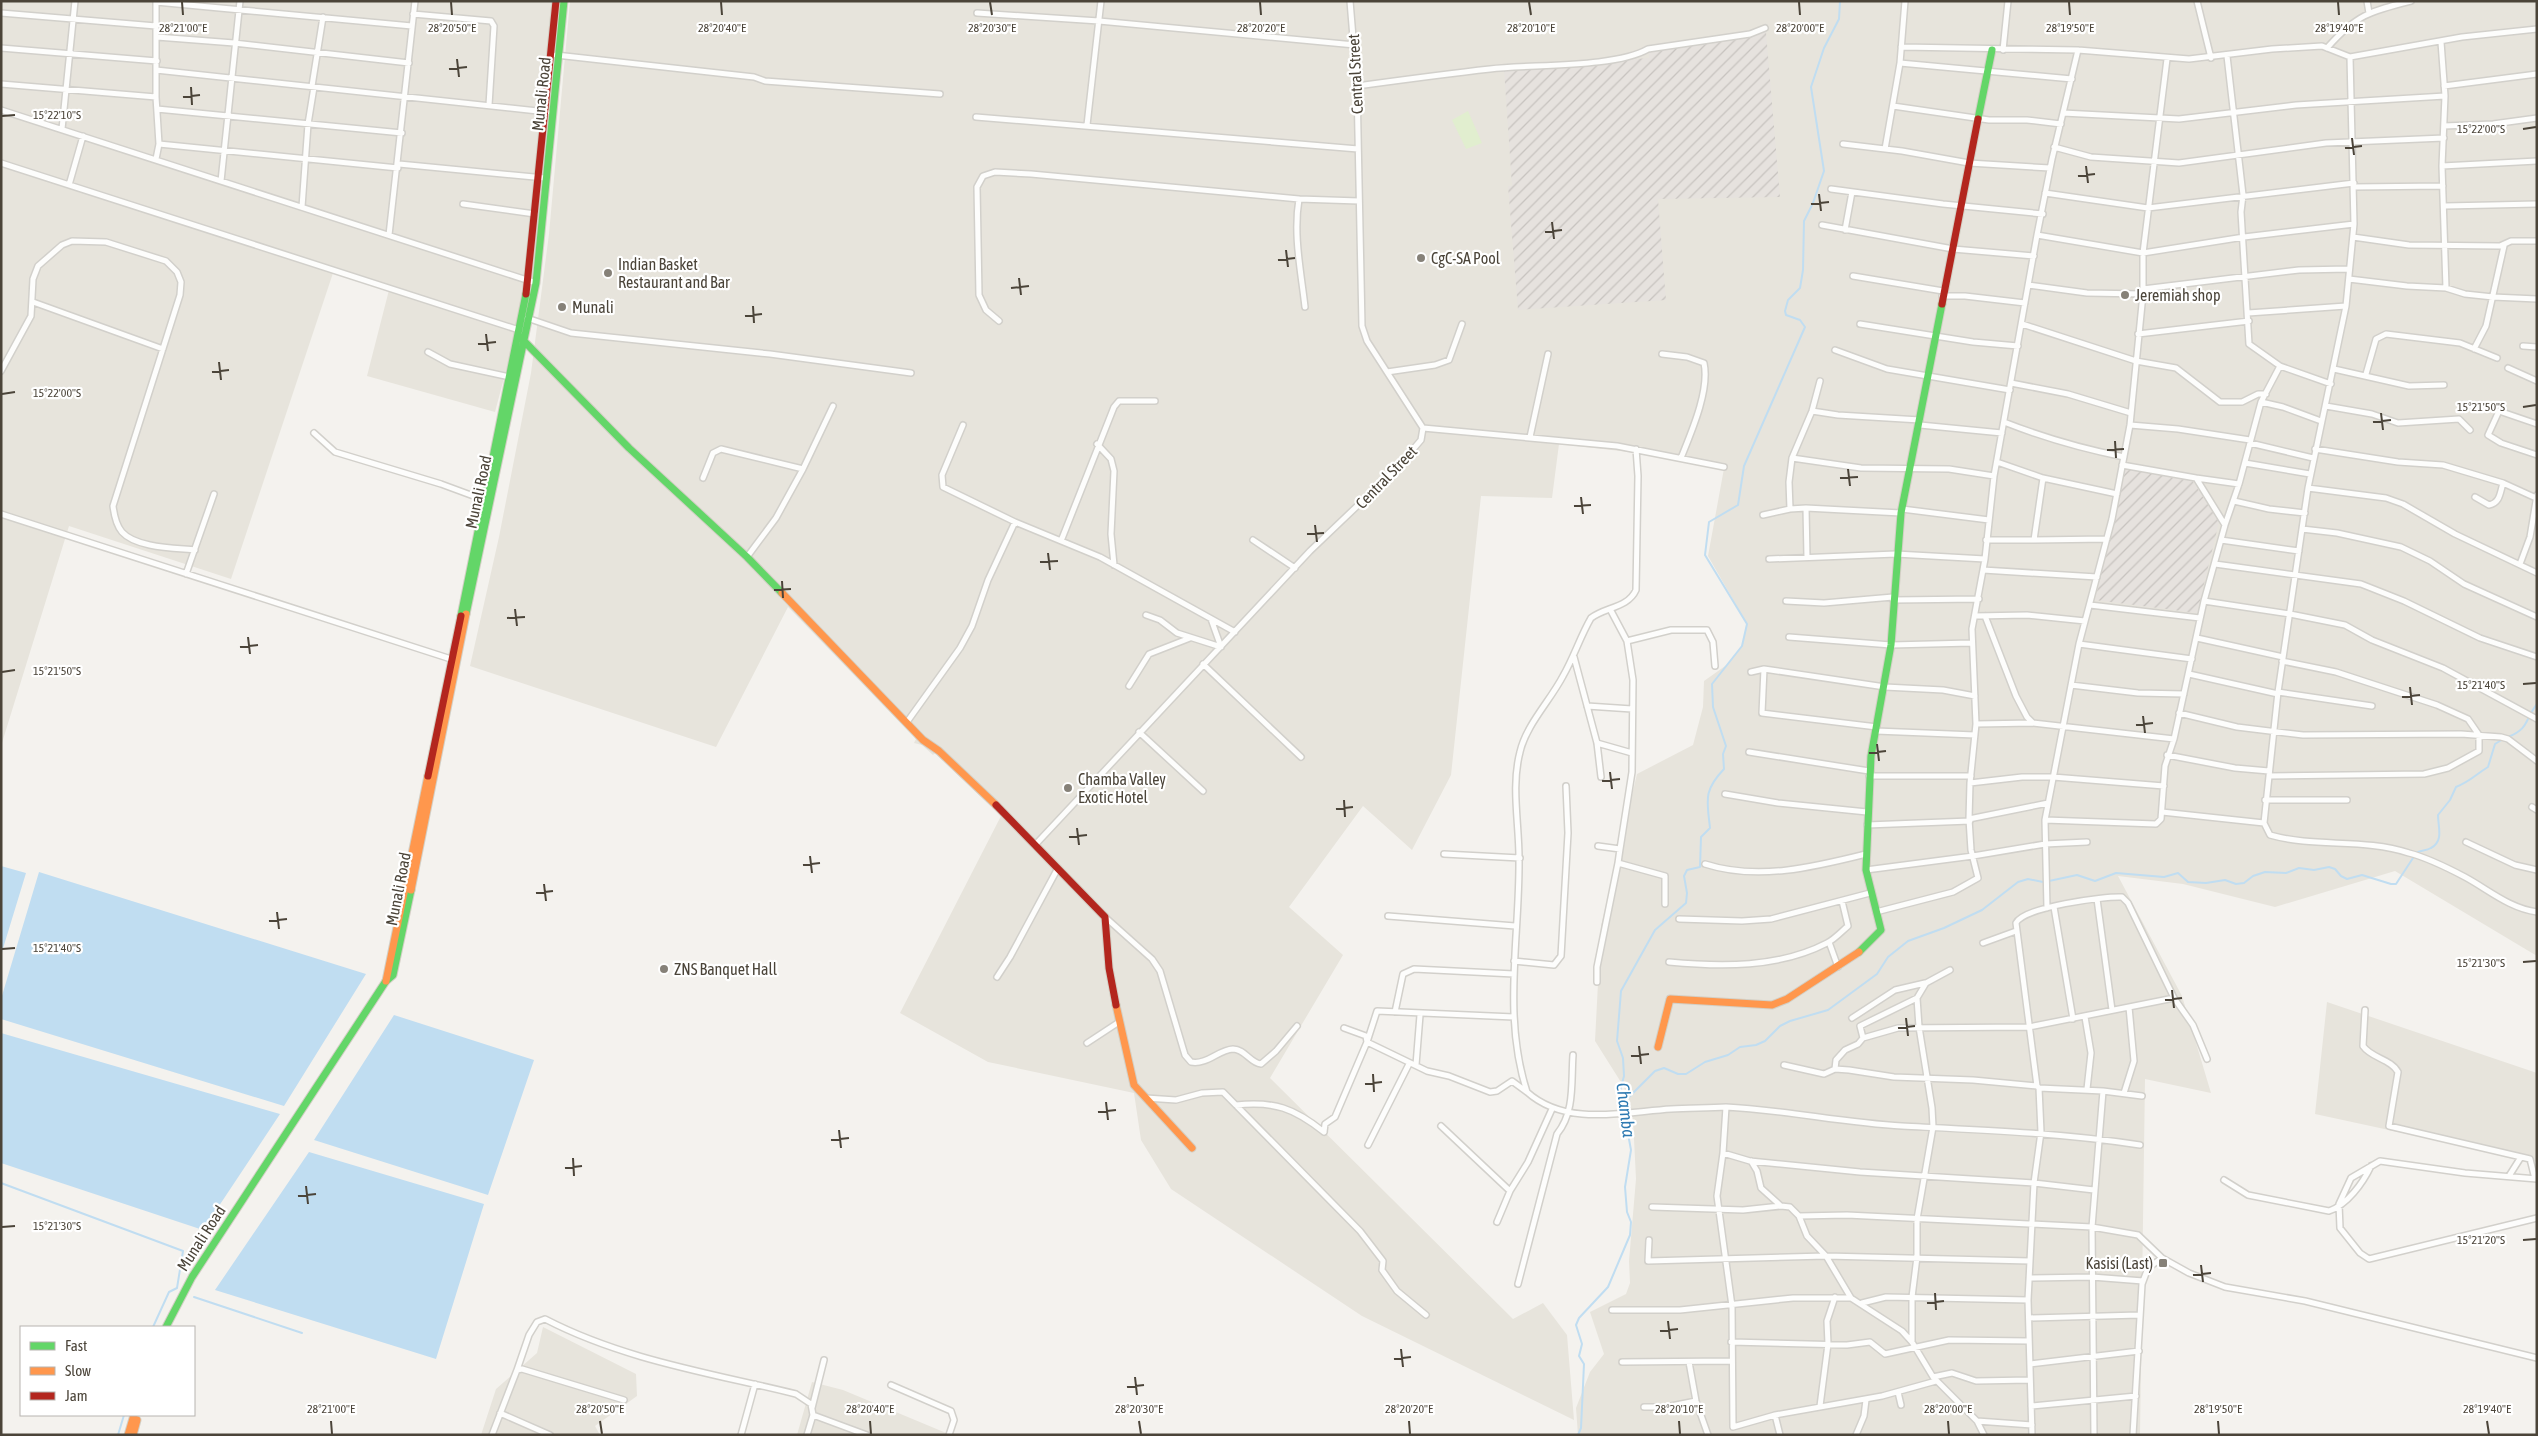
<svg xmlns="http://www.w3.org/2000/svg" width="2538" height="1436" font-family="'Asap Condensed',sans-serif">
  <defs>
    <pattern id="industrial-furrows" width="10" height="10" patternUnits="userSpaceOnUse" patternTransform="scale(1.25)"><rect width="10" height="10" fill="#e6e2de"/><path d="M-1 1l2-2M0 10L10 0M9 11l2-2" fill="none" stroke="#c7c3bf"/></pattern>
  </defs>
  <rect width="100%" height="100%" fill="#f4f2ee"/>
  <!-- residential -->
  <path fill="#e7e4dc" d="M1,1h551l-34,324 -23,87 -128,-36 22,-86 -56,-17 -102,306 -162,-53 -68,220z
    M570,1h1967v955l-142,-85 -120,36 -92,-23 -65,-8 64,120 29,97 -66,-14 -5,356h-562l-2,-27 14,-36 14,-18 -14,-42 36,-18 4,-11 -1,-22 7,-82 -3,-60 -9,-32 -29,-46 6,-115 36,-152 56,-29 10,-38 1,-26 24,-17 14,-18 5,-22 -39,-68 17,-93 -166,-19 -7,54 -71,-2 -30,279 -39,75 -49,-44 -74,101 54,48 -73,123 243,241 30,-16 24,32 7,85 -212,-104 -191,-127 -30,-49 -7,-47 -146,-31 -88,-49 101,-197 -66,-63 -2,2 -11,-10 -8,-2 2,-4 -128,-132 -72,140 -246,-81 29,-129 32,-164 18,-139z
    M2327,1002l210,71v89l-222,-48z
    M543,1327l93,47 1,22 -42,30 5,9h-119l15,-46 41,-36z
    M812,1382l31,8 108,45h-154z"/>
  <!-- industrial -->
  <path fill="url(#industrial-furrows)" d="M1766,32l14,165 -122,2 8,101 -148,10 -10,-124h4l-8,-117 145,-11v-6z
    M2125,469l67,11 27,42 -22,91 -102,-13z"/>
  <!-- green -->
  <path fill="#e1eecf" d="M1468,111l14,32 -16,6 -14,-29z"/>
  <!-- water -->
  <path fill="#c0ddf1" d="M1,866l25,7 -25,82z
    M39,872l327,102 -82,132 -283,-87v-20z
    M394,1015l140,45 -46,135 -174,-55z
    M1,1033l279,81 -77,116 -202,-67z
    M309,1152l175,52 -48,155 -221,-69z"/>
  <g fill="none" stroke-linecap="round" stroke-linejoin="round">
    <!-- stream -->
    <path stroke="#c0ddf1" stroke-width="2" d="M2508,737c22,-9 16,-17 29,-33
      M2416,853c4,-3 10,-2 15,-5 13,-7 7,-21 7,-33l12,-15 6,-13c15,-6 19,-12 32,-20l7,-23 8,-5
      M2049,881l28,-6 18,6 21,-8 48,4 14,-4 10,9 18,1 19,-3 11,4 8,-1 9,-7 12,-4 21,1 13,-5 15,2 15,-3 6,2 6,7 6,3 15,-4 29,9h5l17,-26
      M1622,1104l33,-33 9,-3 14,6h8l19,-12 23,-7 12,-8 16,-2 9,-4 15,-15 10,-5 38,-11 49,-36 11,-17 20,-16 36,-13 38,-18 36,-28 10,-3 15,3
      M1,1183l182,68 -6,37 -8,4 -16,35
      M194,1297l108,36
      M118,1435l6,-20
      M1578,1435l3,-7 3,-64 -5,-8 3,-12 -6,-19 3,-7 29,-31 22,-52 1,-13 -4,-10 -2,-25 6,-37 -11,-59 4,-15 -1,-18 -6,-17 4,-50 34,-61 31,-27 1,-10 -3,-17 3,-6 13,-3 1,-30 9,-9c-3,-28 -7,-37 14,-59l-1,-15 3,-8 -13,-39 -1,-23 30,-38 5,-22 -42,-69 4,-33 29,-17 6,-39 61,-139 -5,-7 -14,-5 -1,-4 3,-11 12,-12 3,-18 1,-49 9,-18 11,-32 -13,-84 13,-39 15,-29 1,-18"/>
    <!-- street casing -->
    <g stroke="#d2d0cb" stroke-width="8">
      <path id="street" d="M2197,1l14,57
        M2367,1l2,12
        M156,2l256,24
        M1,13l155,13
        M977,13l122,8 256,24
        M413,14l78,7 3,5 -5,79
        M157,37l77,6 175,20
        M2441,42l4,54 -3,70 4,122
        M1901,47l177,3 111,9 83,-10 50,-3 28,11 112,-20 75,-8
        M1,48l156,13
        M2327,48c29,-33 43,-37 84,-47
        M2003,50l5,-49
        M556,55l198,22 11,4 175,13
        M2227,56l16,139 -2,17 8,132 31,22 51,18
        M2350,57l4,167 -8,82 -38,182 -30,204 -14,131 6,12c46,13 93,3 139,18 19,5 39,15 56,24 24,13 44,31 72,35
        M1900,63l172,16
        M156,70l391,42
        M1,84l155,13
        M312,86l11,-69
        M1357,86c44,-6 88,-12 133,-17 41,-5 125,-1 158,-20l102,-15 15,-6
        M2444,86l93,-12
        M1893,106l96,14h38l34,4
        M157,109l245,24
        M1,110l535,173
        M2063,113l116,6 117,-14 149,-9
        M976,117l382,32
        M1087,125l14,-124
        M2444,126l49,-2 44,-6
        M62,129l13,-128
        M159,144l239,24
        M1843,144l59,7 67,12 81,5
        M2054,147l37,10 88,6 147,-20 118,-5
        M1885,149l15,-86 5,-62
        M156,159l3,-15 -3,-47v-96
        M1,163l518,167
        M399,164l146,14
        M2442,166l95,-5
        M221,181l19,-180
        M69,185l14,-49
        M2353,187l90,-1
        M1831,189l112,15 100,10
        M2045,193l103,15 206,-25
        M1299,199c-6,36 2,72 6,108
        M463,204l72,10
        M2445,206l92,-2
        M302,207l6,-83 6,-37
        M1822,225l131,24 81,7
        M1845,230l7,-38
        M389,235l26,-234
        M2037,235l106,18 101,-16 110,-13
        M2353,237l56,8 91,1 11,-5h26
        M1853,276l90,15
        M2349,279l58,7 39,2 19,6 28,3 44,2
        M2028,285l59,8 56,1
        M2143,289l156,-19 50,-1
        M1942,296h23l60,7
        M33,302l130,47
        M2248,313l98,-7
        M527,318l44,15 199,21 141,19
        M999,321l-13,-11 -7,-15 -2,-108 6,-11 12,-4 36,2 268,25 60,2
        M1860,324l113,18 45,4
        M2022,324l114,37 40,7 44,34h22l16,-8h8
        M2138,334l111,-13
        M2523,346l14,1
        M2474,349l12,-23 18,-80
        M1835,350l52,19 123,21
        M428,352l22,12 60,13
        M1662,354l25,3 17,6c6,27 -13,70 -23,95
        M2508,368l29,13
        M2334,369l75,17 35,-1
        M1,371l30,-55 2,-37 5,-13 24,-21 10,-4 34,1 60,19 11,11 4,10 -1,13 -67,211c1,8 3,19 9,26 14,16 54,16 73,18
        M1387,372l48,-7 14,-5 13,-36
        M2366,374l10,-35 10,-5 74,9 37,15
        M2011,383l57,11 63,19
        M2261,402l22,5 38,14
        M2326,406l46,8 26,9 61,-4 11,11
        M1812,411l26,4 82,5
        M2004,422c38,15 80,27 120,35
        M2537,424l-38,-13 -11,24 13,8 36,12
        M963,425l-21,50 1,12 72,35
        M1920,425l82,8
        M2130,425l48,4 72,11
        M1423,428l194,18 107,21
        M314,433l21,19 106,32 46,17
        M1530,437l18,-83
        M2250,443l63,15
        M1097,444l14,15 3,12 -3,63 3,31
        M1636,449l2,27 -2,114c-8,18 -31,17 -45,28 -11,19 -17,39 -28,58 -13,25 -37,49 -43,76 -9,34 -1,71 -1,106 1,78 -17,157 8,234 39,35 97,20 144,17 18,-1 37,-1 55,-2
        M2315,449l83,13 45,3 60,18 33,15
        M1792,458l69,10 88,1 45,7
        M1997,462l46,16 74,16
        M2245,463l65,11
        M803,469l30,-63
        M703,478l10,-25 8,-4 82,20 -27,49 -29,39
        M2196,478l43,6
        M2308,488l78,10 17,6 52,30 82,39
        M2475,497l14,8c11,-2 11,-12 14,-22
        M2234,501l35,8 36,4
        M1806,508l1,49
        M1790,509l-1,-27 3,-24 20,-47 8,-30
        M1902,509l87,11
        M1,514l453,146
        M1763,515l27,-6 16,-1 95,5
        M2225,525l14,-41 22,-82 19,-36
        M2302,529l35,4 64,14 29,14 34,23 73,33
        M1253,540l42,28
        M1986,540h48l9,-62
        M2034,540l73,-1
        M2221,540l78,11
        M1061,541l53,-134 5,-6h36
        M1769,559l127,-5 89,5
        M2215,564l146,20 43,17 76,37 57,19
        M2520,564l10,-27 7,-42
        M1983,570l114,7
        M186,574l28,-80
        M1893,600l86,-1
        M1786,601l38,2 69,-6
        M2204,601l86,13 55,11 27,15 71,28 94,51
        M2090,605l110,13
        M1610,609l17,32 6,39 -1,92 -12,77
        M1146,615l14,5 17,13 44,14
        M1975,616l52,-1 58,6
        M1985,616l31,80 11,21 6,6 141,16
        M1211,619l10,28
        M1789,637l102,8 80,-2
        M2197,638l86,19
        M1627,641l44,-11h36l6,12 2,24
        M2079,644l113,15
        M1574,657l23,86 4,34
        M1203,664l98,93
        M1764,669l-2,44 115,14
        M1751,672l13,-3 121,18 58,3 32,6
        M2189,674l89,20
        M2071,685l67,8 46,1
        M1129,686l20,-32 41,-16
        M2278,692l94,14
        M1587,706l45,3
        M2179,713l58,14 66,8 158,-1 40,3 7,2 29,22
        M907,722l53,-74 12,-22 16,-46 27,-58 85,35 135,75
        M1976,724l57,-1
        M1876,731l99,4
        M1139,732l64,59
        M1597,743l35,10
        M1749,752l120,19
        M2167,755l68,13 34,3
        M1869,776h102
        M2269,776l155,-2 24,-6 31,-17v-16l-11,-16 -31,-14 -101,-33 -54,-11
        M1970,783l52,-6h31l111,9
        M1725,794l53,9 89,9
        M2265,800h82
        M2532,807l5,3
        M2162,812l102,11
        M1969,819l79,-16
        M2045,820l111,4 5,-5 4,-53 9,-27 30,-138 21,-76 -29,-47 -74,-13
        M1867,825l103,-4
        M2466,842l49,23 22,5
        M1036,844l274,-293 87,-83 24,-28 2,-12 -56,-87 -5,-15 -5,-240 -7,-85
        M1598,846l22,3 -2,14 47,13v28
        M1444,854l76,4
        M1705,864c53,17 109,3 161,-10
        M1866,870l107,-14 72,-12 42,-2
        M2097,899l15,111
        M2054,907l19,112
        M2047,908l-2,-88 34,-176 33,-125 18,-94 13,-131v-41l24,-194
        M1876,912l77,-20 25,-14 -7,-28 -2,-31 1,-36 6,-59 -4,-95 13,-70 9,-83 43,-241 15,-76 26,-109
        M1388,916l127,10
        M1105,917l47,42 8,12 25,84 6,7c16,3 27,-12 42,-13 12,0 17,14 28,15l15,-13 21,-25
        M1679,919l63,2 29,-2 99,-26
        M1829,942l9,25
        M1983,943l33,-12
        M1514,961l40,4 7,-9 7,-123 -2,-47
        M1669,962c52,5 110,6 158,-19 8,-4 15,-12 21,-17l-6,-25
        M997,977l13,-20 48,-89
        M1597,982v-15l21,-104
        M2365,1010l-2,36c8,12 28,13 35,26l-9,54 141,33 5,20
        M1395,1012l8,-38 11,-5 100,5
        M2085,1017l6,36 -4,36
        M1852,1018l43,-28 30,-7
        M1344,1028l22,8 1,6 60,29 22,5 41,16 7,-1 15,-10 15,11
        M1863,1038l-3,-12 57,-28
        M1087,1043l32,-21
        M1416,1065l4,-50
        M1784,1065l40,9 11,-5 14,1 45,7 79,3 64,6 2,2 64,3 -11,136 2,208
        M1835,1069l1,-9 9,-10 13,-6 5,-6 35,-10 131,-1 145,-29
        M2037,1086l-21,-163c8,-16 88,-27 106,-26l6,6 46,95 19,27 14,34
        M2103,1091l39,5
        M2124,1093l10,-32 -5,-54
        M1146,1098l30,2 26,-7 21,-1 137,139 23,30 -1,9 15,21 29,24
        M1236,1105c38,-4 58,3 88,27
        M1441,1126l69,65 18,-29 24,-53
        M1324,1132l1,-8 10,-7 32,-75 10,-31 137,6
        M1368,1145l41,-81
        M1723,1153l27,8 110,11 174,11 60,7
        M1751,1161l6,10 4,17 20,18 9,1 9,9 8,20 19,20 25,42
        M2509,1176l12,-19
        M2537,1179l-72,-6 -85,-12 -29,17 -12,26 1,24 20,25 9,6 168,-41
        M2224,1180l24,15 81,16c18,-6 34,-28 42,-45
        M1652,1207l91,3 38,-4
        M1799,1216l48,-1 245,12 46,8 24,23
        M1497,1222l13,-31
        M1649,1240l-1,21 178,-5 204,5
        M2029,1278l63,-1 51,4
        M1518,1284l39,-150c18,-22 14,-51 16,-79
        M1862,1303l24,-6 142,3
        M1612,1310h68l113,-12h58l51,33 10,11 21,35 44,44 55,4
        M2029,1318l110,-3
        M1731,1342l116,3 23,-3 15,12 64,-14 80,1
        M1912,1342v-45l5,-40v-38l16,-92 -1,-19 -13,-81 -2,-29 9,-15 24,-13
        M1622,1362l109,-1
        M1689,1362l7,39 12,34
        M2030,1364l109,-13
        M517,1370l12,-35 8,-13 8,-3c79,41 166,54 251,75l15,10 2,11 -6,20
        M1933,1377l19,-4 24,8 54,-1
        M1936,1381l-54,15 -107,19 -42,12 -1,-121 -15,-110 6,-43 3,-46c59,3 118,16 176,19 80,4 159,7 238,19
        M891,1385l60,26 3,9 -5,15
        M1898,1392l3,13
        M1820,1406l8,-62 -1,-23 8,-24
        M2031,1406l105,-10
        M1644,1407h22l30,-6
        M812,1408l12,-48
        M500,1413l50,22
        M813,1415l54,20
        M1775,1415l5,20
        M1977,1421l7,14
        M492,1435l25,-65 5,-1 102,31
        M741,1435l14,-51
        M1856,1435l8,-19 2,-16
        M2032,1435l-4,-135 6,-117 7,-51 -2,-44
        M2133,1435l9,-151 6,-16 14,-10 27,15 36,14 80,14 232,57"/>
    </g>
    <!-- fast casing -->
    <g stroke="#d3cfc5" stroke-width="9">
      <path id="fast" d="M1978,119l14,-69
        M518,335l111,113 118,109 35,36
        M466,614l70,-331 28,-282
        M461,616l65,-322
        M1859,952l22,-22 -15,-60 5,-114 20,-111 10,-132 41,-209
        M166,1327l26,-50 194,-296 7,-6 18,-85"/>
    </g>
    <!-- slow casing -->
    <g stroke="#d3cfc5" stroke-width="9">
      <path id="slow" d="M782,593l141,147 16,11 57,54
        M411,890l55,-276
        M386,981l42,-205
        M1116,1005l18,80 58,63
        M1658,1047l12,-48 102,6 15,-6 72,-47
        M128,1435l6,-20
        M133,1435l4,-15"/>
    </g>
    <!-- jam casing -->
    <g stroke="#d3cfc5" stroke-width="9">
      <path id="jam" d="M526,294l30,-293
        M1942,304l36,-185
        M428,776l33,-160
        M996,805l109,112 4,51 7,37"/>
    </g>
    <!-- street -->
    <use href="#street" stroke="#fdfdfc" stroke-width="5"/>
    <!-- fast -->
    <use href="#fast" stroke="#63d668" stroke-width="7"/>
    <!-- slow -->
    <use href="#slow" stroke="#ff974d" stroke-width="7"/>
    <!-- jam -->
    <use href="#jam" stroke="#b3261e" stroke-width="7"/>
  </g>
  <!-- ticks -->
  <path fill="none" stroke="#4b4439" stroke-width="2" d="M182,2l1,13M451,2l1,13M721,2l1,13M990,2l2,13M1260,2l1,13M1529,2l2,13M1799,2l1,13M2069,2l1,13M2338,2l1,13M457,59l2,18M449,69l18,-2M191,87l1,18M183,97l17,-2M2,116l13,-1M2523,129l13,-2M2352,138l2,17M2345,148l17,-2M2086,166l2,17M2078,176l17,-2M1819,194l2,17M1811,204l18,-2M1552,222l2,17M1545,232l17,-2M1286,250l2,17M1278,260l17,-2M1019,278l2,17M1011,288l18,-2M753,306l1,17M745,316l17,-2M486,334l2,17M478,344l18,-2M219,362l2,18M212,372l17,-2M2,394l13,-2M2523,407l13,-2M2381,413l2,17M2373,422l18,-2M2115,441l1,17M2107,450l17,-1M1848,469l2,17M1840,478l18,-1M1581,497l2,17M1574,506l17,-1M1315,525l2,17M1307,534l17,-1M1048,553l2,17M1040,562l18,-1M782,581l1,17M774,590l17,-1M515,609l2,17M507,618l18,-1M248,637l2,17M240,647l18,-2M2,672l13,-2M2523,684l13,-1M2410,687l2,18M2402,697l18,-2M2143,716l2,17M2136,725l17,-2M1877,744l2,17M1869,753l17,-2M1610,772l2,17M1602,781l18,-2M1344,800l1,17M1336,809l17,-2M1077,828l2,17M1069,837l18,-2M810,856l2,17M803,865l17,-2M544,884l2,17M536,893l17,-2M277,912l2,17M269,921l18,-2M2,949l13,-1M2523,962l13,-1M2172,990l2,18M2165,1000l17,-2M1906,1018l2,18M1898,1028l17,-2M1639,1046l2,18M1631,1056l18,-2M1373,1074l1,18M1365,1084l17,-2M1106,1102l2,18M1098,1112l18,-2M839,1130l2,18M831,1140l18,-2M573,1158l1,18M565,1168l17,-2M306,1186l2,18M298,1196l18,-2M2,1227l13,-1M2523,1240l13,-1M2201,1265l2,17M2193,1275l18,-2M1935,1293l1,17M1927,1303l17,-2M1668,1321l2,18M1660,1331l18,-2M1401,1349l2,18M1394,1359l17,-2M1135,1377l2,18M1127,1387l17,-2M331,1421l1,13M600,1421l2,13M870,1421l1,13M1139,1421l2,13M1409,1421l1,13M1679,1421l1,13M1948,1421l1,13M2218,1421l1,13M2487,1421l2,13"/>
  <!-- markers -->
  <g fill="#868178" stroke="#fff" stroke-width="2">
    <circle cx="1421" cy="258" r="5"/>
    <circle cx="608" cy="273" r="5"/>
    <circle cx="2125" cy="295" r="5"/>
    <circle cx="562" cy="307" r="5"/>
    <circle cx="1068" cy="788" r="5"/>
    <circle cx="664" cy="969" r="5"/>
    <rect x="2158" y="1258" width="10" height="10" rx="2.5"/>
  </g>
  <g text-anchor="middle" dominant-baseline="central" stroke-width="4.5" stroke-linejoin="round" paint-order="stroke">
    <!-- street labels -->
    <g font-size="16" fill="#4b4439" stroke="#fff">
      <text transform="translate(1355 74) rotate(-93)">Central Street</text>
      <text transform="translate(541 94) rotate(-84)">Munali Road</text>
      <text transform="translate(1386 477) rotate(-46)">Central Street</text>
      <text transform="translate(478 492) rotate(-78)">Munali Road</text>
      <text transform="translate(398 889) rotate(-79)">Munali Road</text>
      <text transform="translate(201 1238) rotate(-57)">Munali Road</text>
    </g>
    <!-- poi labels -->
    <g font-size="16" fill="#4b4439" stroke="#fff" text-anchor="start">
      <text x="1431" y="258">CgC-SA Pool</text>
      <text x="618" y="264">Indian Basket<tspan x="618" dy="18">Restaurant and Bar</tspan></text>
      <text x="2135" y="295">Jeremiah shop</text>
      <text x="572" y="307">Munali</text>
      <text x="1078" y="779">Chamba Valley<tspan x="1078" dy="18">Exotic Hotel</tspan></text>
      <text x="674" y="969">ZNS Banquet Hall</text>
      <text x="2153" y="1263" text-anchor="end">Kasisi (Last)</text>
    </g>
    <!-- water labels -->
    <g font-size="18" font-style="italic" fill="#2e7ab2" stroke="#fff">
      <text transform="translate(1626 1110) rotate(83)">Chamba</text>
    </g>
  </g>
  <g font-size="12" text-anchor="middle" fill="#4b4439" stroke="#fff" stroke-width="4.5" stroke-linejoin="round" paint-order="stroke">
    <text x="183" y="32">28°21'00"E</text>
    <text x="452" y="32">28°20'50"E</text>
    <text x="722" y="32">28°20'40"E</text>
    <text x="992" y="32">28°20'30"E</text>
    <text x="1261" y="32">28°20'20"E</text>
    <text x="1531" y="32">28°20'10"E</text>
    <text x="1800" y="32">28°20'00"E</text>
    <text x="2070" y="32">28°19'50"E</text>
    <text x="2339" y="32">28°19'40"E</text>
    <text x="57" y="119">15°22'10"S</text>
    <text x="2481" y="133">15°22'00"S</text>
    <text x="57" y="397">15°22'00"S</text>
    <text x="2481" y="411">15°21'50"S</text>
    <text x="57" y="675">15°21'50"S</text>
    <text x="2481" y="689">15°21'40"S</text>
    <text x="57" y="952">15°21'40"S</text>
    <text x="2481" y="967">15°21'30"S</text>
    <text x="57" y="1230">15°21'30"S</text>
    <text x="2481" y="1244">15°21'20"S</text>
    <text x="331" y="1413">28°21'00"E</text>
    <text x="600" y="1413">28°20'50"E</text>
    <text x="870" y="1413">28°20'40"E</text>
    <text x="1139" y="1413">28°20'30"E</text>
    <text x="1409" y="1413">28°20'20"E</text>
    <text x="1679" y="1413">28°20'10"E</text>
    <text x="1948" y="1413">28°20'00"E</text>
    <text x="2218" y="1413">28°19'50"E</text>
    <text x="2487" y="1413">28°19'40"E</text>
  </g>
  <!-- border -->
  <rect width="2538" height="1436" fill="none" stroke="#4b4439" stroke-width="5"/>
  <!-- legend -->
  <rect x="20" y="1326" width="175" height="90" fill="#ffffff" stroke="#b7b4b0"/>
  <rect x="30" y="1342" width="25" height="8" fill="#63d668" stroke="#b7b4b0"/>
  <text x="65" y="1351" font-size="15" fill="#4b4439">Fast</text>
  <rect x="30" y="1367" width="25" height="8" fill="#ff974d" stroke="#b7b4b0"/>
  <text x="65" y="1376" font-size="15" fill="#4b4439">Slow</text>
  <rect x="30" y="1392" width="25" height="8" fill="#b3261e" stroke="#b7b4b0"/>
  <text x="65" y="1401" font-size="15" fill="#4b4439">Jam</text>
</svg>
